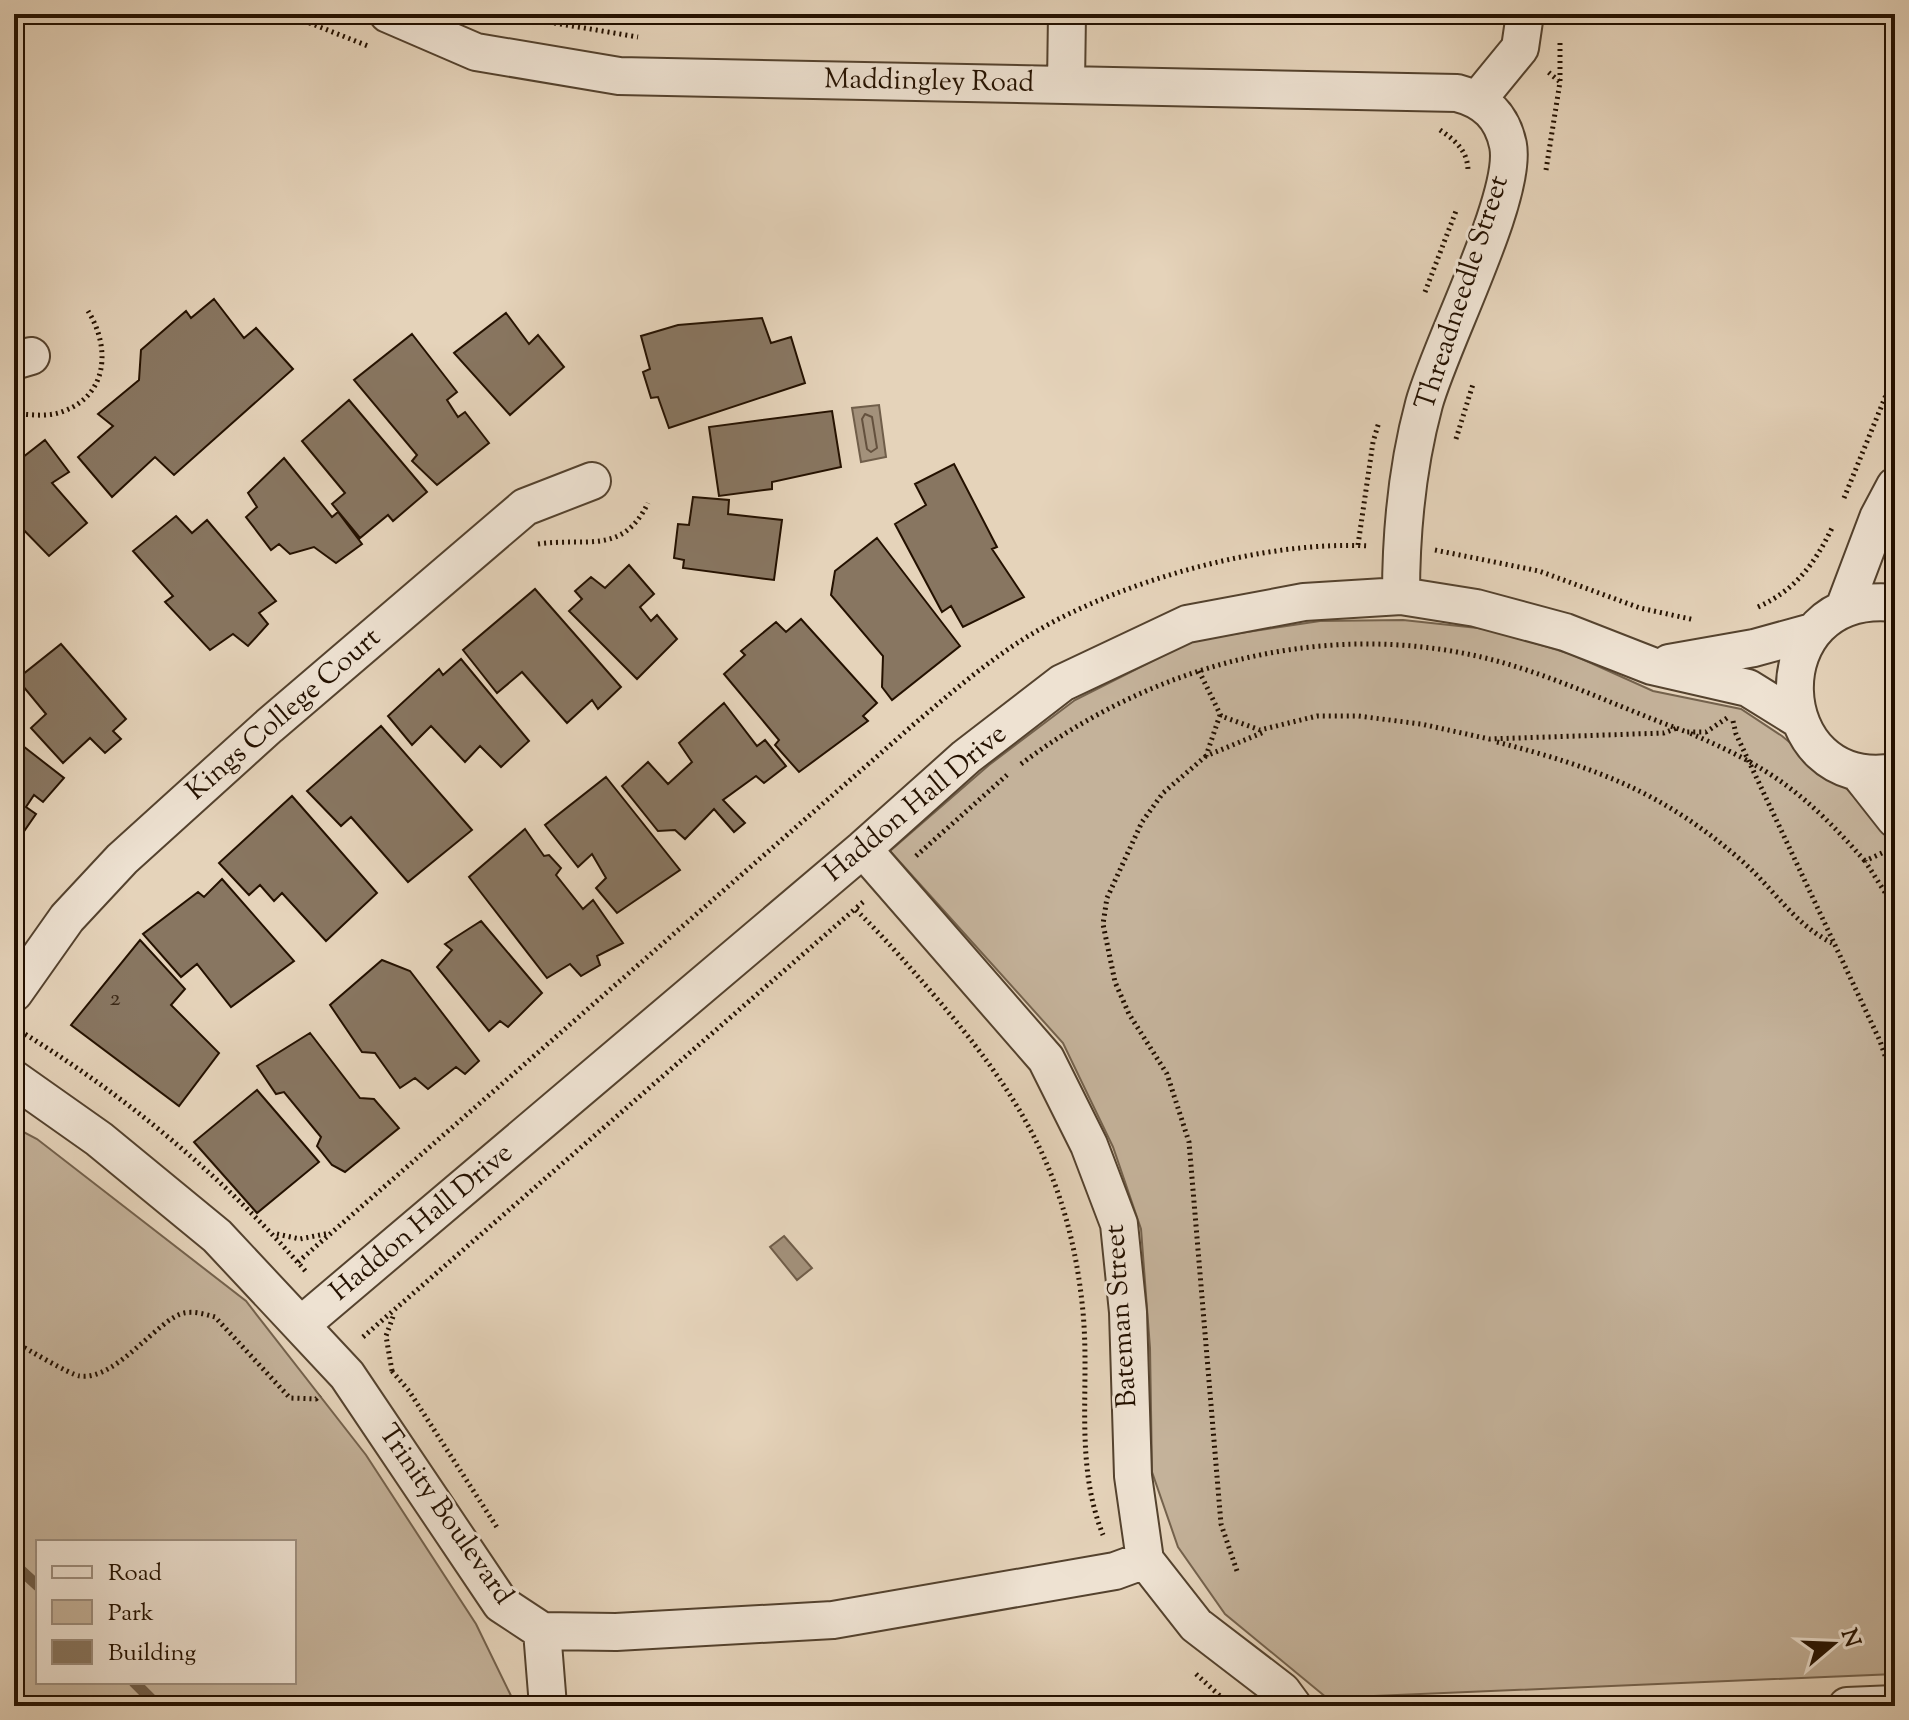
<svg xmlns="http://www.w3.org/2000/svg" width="1909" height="1720" font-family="'Sorts Mill Goudy',serif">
  <rect width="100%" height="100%" fill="#e5d3ba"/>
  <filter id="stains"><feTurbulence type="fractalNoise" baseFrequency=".0025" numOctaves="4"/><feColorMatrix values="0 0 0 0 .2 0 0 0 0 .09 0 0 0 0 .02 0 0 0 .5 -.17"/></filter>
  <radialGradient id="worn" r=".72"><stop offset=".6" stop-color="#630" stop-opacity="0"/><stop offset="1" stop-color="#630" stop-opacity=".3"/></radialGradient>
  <!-- green -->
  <path fill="#c4b29a" stroke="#74624d" stroke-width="2" fill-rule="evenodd" d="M1403,620l84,9 84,25 82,37 88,18 41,27 65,53 48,52v833l-568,24 -102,-84 -47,-67 -26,-75 -2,-124 -9,-119 -28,-82 -50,-104 -173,-192 99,-86 86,-65 119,-60 126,-19z
    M14,1127l23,12 209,162 120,154 110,169 40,82h-502zM38,1542h256v140h-256z"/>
  <!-- water -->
  <path fill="#a3917b" stroke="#705e4a" stroke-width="2" d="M879,405l7,52 -25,5 -9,-54z
    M784,1236l28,32 -15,12 -27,-33z"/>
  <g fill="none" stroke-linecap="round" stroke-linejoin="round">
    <!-- shore -->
    <path stroke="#64513e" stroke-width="2" d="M865,414l7,3 5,31 -6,4 -4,-3 -5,-30z"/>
    <!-- stream -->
    <path stroke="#705e4a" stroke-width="11" d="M14,1564l24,22
      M134,1682l24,24"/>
  </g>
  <!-- building -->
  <path fill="#887661" stroke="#241100" stroke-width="2" d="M214,299l30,39 12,-10 37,41 -119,106 -19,-18 -43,40 -34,-40 35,-31 -15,-12 41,-34 2,-30 45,-39 5,7z
    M506,313l23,31 9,-9 26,32 -54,48 -56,-62z
    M762,318l9,25 20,-6 14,46 -136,45 -11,-31 -7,1 -8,-26 7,-3 -9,-33 37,-11z
    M412,334l45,58 -10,8 11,17 7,-5 24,31 -52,42 -25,-24 5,-6 -63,-75z
    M349,400l78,92 -34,29 -5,-6 -28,23 -28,-34 13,-11 -43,-52z
    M832,411l9,56 -69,15v7l-53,7 -10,-69z
    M45,440l24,32 -17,11 35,40 -38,33 -35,-36v-62l4,3z
    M284,458l48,59 6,-5 24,32 -26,19 -22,-16 -24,7 -11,-10 -8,6 -25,-33 11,-10 -9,-14z
    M954,464l43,83 -5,2 32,48 -61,30 -12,-21 -9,6 -47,-88 31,-19 -11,-21z
    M693,497l36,3 -1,14 54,6 -8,60 -91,-12 1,-8 -10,-2 4,-34 11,1z
    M176,516l16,17 15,-13 69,81 -17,12 9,11 -20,22 -15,-12 -23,16 -45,-48 8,-6 -40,-45z
    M877,538l83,108 -68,54 -10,-13 1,-31 -52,-61 4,-24z
    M629,565l25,29 -14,13 11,14 6,-6 20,24 -40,40 -68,-68 13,-12 -7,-8 16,-14 14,11z
    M535,589l86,98 -23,22 -6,-9 -25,23 -45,-51 -25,21 -34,-43z
    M14,610l9,12 -9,10z
    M801,619l76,84 -14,13 5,5 -69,51 -24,-27 4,-5 -55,-66 21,-19 -4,-4 35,-29 10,10z
    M61,644l65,75 -13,12 8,8 -16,14 -15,-15 -27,25 -32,-35 15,-14 -29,-35z
    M461,659l68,82 -28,26 -21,-21 -15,16 -34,-36 -19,19 -24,-29 51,-47 4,6z
    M724,703l33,43 8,-6 21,26 -22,17 -8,-7 -33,24 22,23 -11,9 -20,-23 -29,30 -10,-9 -17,1 -36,-45 26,-24 20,22 24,-22 -13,-19z
    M381,726l91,104 -64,52 -57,-65 -10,9 -34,-35z
    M14,739l50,39 -21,24 -9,-7 -8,12 10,7 -20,29z
    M606,777l74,93 -63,43 -21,-25 10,-10 -14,-24 -14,13 -33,-42z
    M292,796l85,97 -51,48 -44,-48 -8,8 -14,-16 -11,10 -30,-32z
    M525,829l19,27 5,-1 12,13 -5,7 27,34 10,-9 30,43 -26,13 3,9 -19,11 -11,-12 -23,14 -78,-101z
    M222,879l72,82 -63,46 -34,-43 -16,13 -38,-43 55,-42 6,5z
    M481,921l61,72 -34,34 -8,-6 -11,10 -52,-64 15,-17 -7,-6z
    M140,940l45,49 -14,16 48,48 -40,53 -108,-81z
    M382,960l28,11 69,90 -14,13 -9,-7 -28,22 -13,-11 -15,10 -25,-35 -13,-1 -32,-47z
    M310,1033l50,65 14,1 25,29 -54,44 -13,-7 -15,-19 4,-9 -37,-45 -8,2 -19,-28z
    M257,1090l62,72 -62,51 -63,-71z"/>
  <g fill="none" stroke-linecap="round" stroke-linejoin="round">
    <!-- minor casing -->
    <g stroke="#54422e" stroke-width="40">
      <path id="minor" d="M388,14l88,38 143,24 838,17c28,7 45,23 51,52 10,51 -68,200 -84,259 -17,63 -23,127 -23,192
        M1066,84l1,-70
        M1479,98l41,-50 5,-34
        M14,361l17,-5
        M1895,603c-138,-15 -129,191 0,169
        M1844,608l34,-90 17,-32
        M1669,663l85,-15 58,-16
        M1858,772l37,47
        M863,849l183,210 43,86 30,79 9,88 5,164 12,84 51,65 86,66 11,15
        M14,993l53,-75 55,-59 147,-133 256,-219 67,-26
        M14,1079l85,60 118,97 130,139 154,229 41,27 74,1 217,-12 282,-49 30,-11
        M301,1325l562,-476 103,-92 96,-74 125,-59 117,-22 97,-6 75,12 89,24 87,34 96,22 50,31
        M542,1631l6,75
        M1847,1706l48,-2"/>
    </g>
    <!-- path -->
    <path stroke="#241100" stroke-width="5" stroke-dasharray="2 4" stroke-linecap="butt" d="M287,14l81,32
      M501,14l137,23
      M1560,81v-38
      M1440,130c15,10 28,21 28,41
      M1546,170l14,-88 -13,-11
      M1425,292l31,-81
      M14,414c17,0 33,4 50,-3 45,-17 46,-65 24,-100
      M1456,439l17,-55
      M1844,498l51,-125
      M538,544c48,-7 84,12 110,-41
      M1358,545l15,-103 6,-20
      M1435,550l104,21 101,37 55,12
      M1758,607c37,-17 56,-42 74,-79
      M1199,671l22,45 39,14 57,-14h41l63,8 68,15 175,-6 13,-5
      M1220,715l-14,41 58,-24
      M1727,718l-21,14h-19c83,35 118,61 178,129
      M1733,721l3,13 144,307 15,44
      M1497,742c100,26 166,50 245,119 31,27 52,63 90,82
      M1206,756l-43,37 -21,29 -35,76 -4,26 12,58 14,32 38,60 22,68 32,382 16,47
      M1021,764c123,-93 282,-140 436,-112 80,14 154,53 230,80
      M1882,853l-17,8 30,47
      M916,856l91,-81
      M863,902l-8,7c28,27 53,56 78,85 87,101 137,183 150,318 7,76 -9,150 20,223
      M15,1028c108,65 210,150 292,245
      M277,1234l23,5 30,-6
      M298,1262l615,-537c39,-33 78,-67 122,-93 88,-52 232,-92 334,-86
      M363,1337l492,-428
      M14,1342c14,7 56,33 66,34 36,5 79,-58 104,-63 10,-2 21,1 31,4l75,81 26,1 4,-4
      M392,1371l17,20 89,138
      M392,1371l-6,-35 8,-22
      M1196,1674l35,32"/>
    <!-- minor -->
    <use href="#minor" stroke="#eee2d2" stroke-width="36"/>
  </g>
  <g text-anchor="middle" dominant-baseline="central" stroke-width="6" stroke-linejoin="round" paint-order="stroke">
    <!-- number labels -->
    <g font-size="24" fill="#3d2a18">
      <text x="115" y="999">2</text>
    </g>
    <!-- street labels -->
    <g font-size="28" fill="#241100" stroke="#eee2d2">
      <text transform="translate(929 82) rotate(1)">Maddingley Road</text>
      <text transform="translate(1463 293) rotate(-72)">Threadneedle Street</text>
      <text transform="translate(284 715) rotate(-41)">Kings College Court</text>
      <text transform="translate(916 804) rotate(-40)">Haddon Hall Drive</text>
      <text transform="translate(422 1223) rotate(-40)">Haddon Hall Drive</text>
      <text transform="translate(1122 1316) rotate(-94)">Bateman Street</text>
      <text transform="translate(445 1515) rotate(55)">Trinity Boulevard</text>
    </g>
  </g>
  <!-- margin -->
  <rect width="1909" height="1720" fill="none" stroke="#e5d3ba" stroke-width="48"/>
  <rect x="16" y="16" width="1877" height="1688" fill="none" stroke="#241100" stroke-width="4"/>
  <rect x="24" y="24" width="1861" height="1672" fill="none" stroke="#241100" stroke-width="2"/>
  <!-- legend -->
  <rect x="36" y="1540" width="260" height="144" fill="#eee2d2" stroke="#9d8e7e" stroke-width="2"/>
  <rect x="52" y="1566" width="40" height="12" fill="#eee2d2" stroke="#9d8e7e" stroke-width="2"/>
  <text x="108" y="1580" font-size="24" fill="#241100">Road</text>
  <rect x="52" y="1600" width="40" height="24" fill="#c4b29a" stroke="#9d8e7e" stroke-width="2"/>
  <text x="108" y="1620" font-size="24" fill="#241100">Park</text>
  <rect x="52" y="1640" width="40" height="24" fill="#887661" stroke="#9d8e7e" stroke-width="2"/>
  <text x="108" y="1660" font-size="24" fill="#241100">Building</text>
  <!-- north arrow -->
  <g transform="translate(1833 1644) rotate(71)" stroke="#eee2d2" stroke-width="6" paint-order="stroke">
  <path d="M0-6L14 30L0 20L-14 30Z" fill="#241100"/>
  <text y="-12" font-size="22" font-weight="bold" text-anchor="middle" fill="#241100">N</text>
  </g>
  <rect width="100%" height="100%" filter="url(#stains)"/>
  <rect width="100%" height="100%" fill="url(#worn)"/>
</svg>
